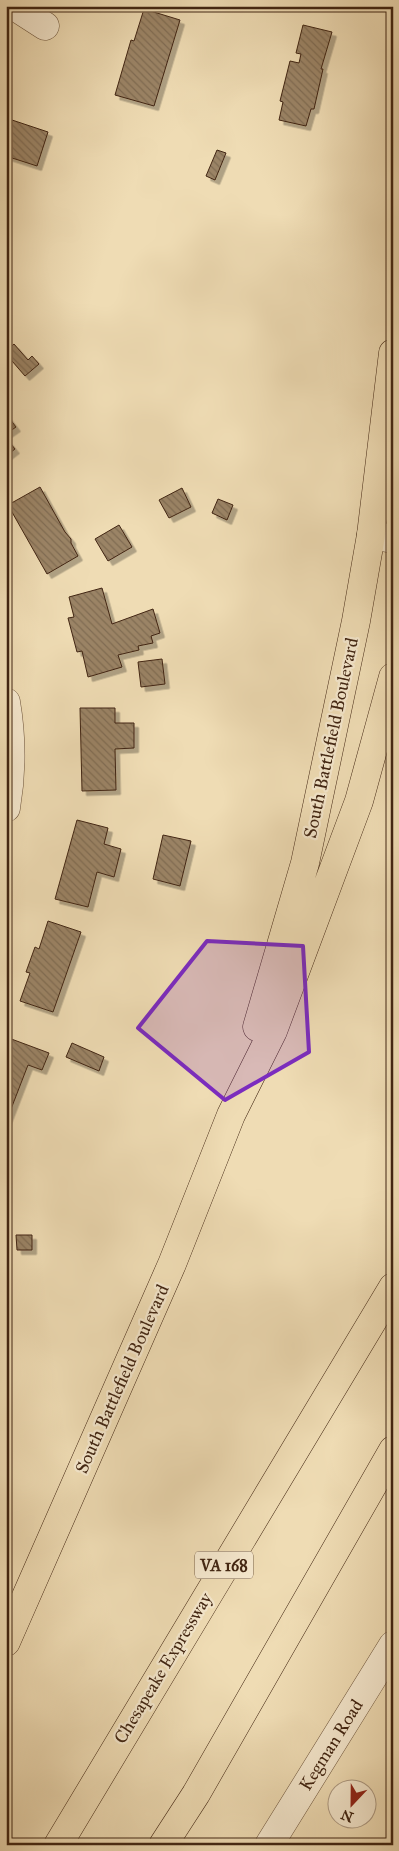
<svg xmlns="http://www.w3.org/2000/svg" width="399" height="1851" font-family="'IM FELL Great Primer',serif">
  <defs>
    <pattern id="building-back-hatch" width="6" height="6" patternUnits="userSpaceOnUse" patternTransform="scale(1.25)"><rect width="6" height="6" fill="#9b8466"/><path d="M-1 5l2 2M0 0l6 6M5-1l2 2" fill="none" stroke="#806c53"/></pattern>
    <filter id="shadow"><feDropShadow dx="4.5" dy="4.5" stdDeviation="0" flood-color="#0004"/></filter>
  </defs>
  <rect width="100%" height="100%" fill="#efdcb4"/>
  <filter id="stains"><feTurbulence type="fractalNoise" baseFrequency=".004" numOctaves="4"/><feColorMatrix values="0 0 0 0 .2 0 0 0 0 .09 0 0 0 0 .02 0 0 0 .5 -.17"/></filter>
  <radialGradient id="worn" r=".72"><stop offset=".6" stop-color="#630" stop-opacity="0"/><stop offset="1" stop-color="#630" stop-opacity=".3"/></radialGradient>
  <!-- building -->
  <path fill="url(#building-back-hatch)" stroke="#412512" filter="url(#shadow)" d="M144,9l36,11 -26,86 -39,-11 16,-55 3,1z
    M303,25l29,7 -11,37h2l-9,40h-3l-5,17 -27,-6 4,-18 -3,-1 10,-40 9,2 2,-9 -5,-1z
    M6,118l42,14 -11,34 -31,-10z
    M217,150l9,3 -11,27 -9,-4z
    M14,344l14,16 4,-4 7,8 -14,12 -19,-22v-3z
    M6,414l10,13 -10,7z
    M6,438l9,11 -9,7z
    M40,487l25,45 6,7v4l7,13 -31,18 -39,-69z
    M182,488l9,19 -22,11 -10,-18z
    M218,499l15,6 -6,15 -15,-7z
    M119,525l13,22 -24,14 -13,-22z
    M102,588l10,36 41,-15 7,24 -9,3 2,7 -15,3 1,4 -21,5 4,12 -34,10 -6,-26 -5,1 -9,-34 6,-1 -5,-20z
    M162,659l3,25 -24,3 -3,-25z
    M80,708h35v15h19v25l-19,1 1,41 -34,1z
    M77,820l31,8 -4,16 17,5 -7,28 -17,-5 -9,35 -33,-8z
    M163,835l28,6 -11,45 -27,-7z
    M48,921l33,11 -28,80 -33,-11 10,-28 -4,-1 9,-25 4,2z
    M6,1037l43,16 -7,17 -14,-5 -22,57z
    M72,1043l32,14 -5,14 -33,-14z
    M16,1235h16v15h-15z"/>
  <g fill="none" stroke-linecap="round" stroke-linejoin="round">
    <!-- minor casing -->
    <g stroke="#6c533a" stroke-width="29">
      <path id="minor" d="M14,6l31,20
        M371,535l22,4
        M6,702c6,35 6,71 0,106
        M269,1845l124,-200"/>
    </g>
    <!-- major casing -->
    <g stroke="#412512" stroke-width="29">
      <path id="major" d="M257,1027l48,-164 51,-242 15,-86 22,-182
        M6,1642l166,-378 59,-149 42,-84 86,-230 34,-124"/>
    </g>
    <!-- highway casing -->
    <g stroke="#412512" stroke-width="29">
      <path id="highway" d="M58,1845l335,-558
        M163,1845l33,-51 197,-344"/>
    </g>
    <!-- minor -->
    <use href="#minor" stroke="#f5e8ce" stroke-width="28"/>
    <!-- major -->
    <use href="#major" stroke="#efdcb4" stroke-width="28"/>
    <!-- highway -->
    <use href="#highway" stroke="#efdcb4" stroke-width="28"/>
  </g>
  <!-- marked area -->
  <path fill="#7b2cbf" fill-opacity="0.2" stroke="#7b2cbf" stroke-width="4" stroke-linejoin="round" d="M207,941l96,5 6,106 -84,48 -87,-72z"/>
  <g text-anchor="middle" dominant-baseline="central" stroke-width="4.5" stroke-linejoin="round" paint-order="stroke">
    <!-- shield labels -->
    <rect fill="#f5e8ce" stroke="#77604a" stroke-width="1" x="195" y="1551.5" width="58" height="27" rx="4"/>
    <g font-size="16" font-weight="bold" fill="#412512">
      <text x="224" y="1565">VA 168</text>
    </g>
    <!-- street labels -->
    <g font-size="18" fill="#412512" stroke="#f5e8ce">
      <text transform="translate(331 738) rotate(-78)">South Battlefield Boulevard</text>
      <text transform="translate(122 1379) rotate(-66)">South Battlefield Boulevard</text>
      <text transform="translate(163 1668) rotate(-59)">Chesapeake Expressway</text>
      <text transform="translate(331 1745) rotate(-58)">Kegman Road</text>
    </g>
  </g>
  <!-- margin -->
  <rect width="399" height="1851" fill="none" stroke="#efdcb4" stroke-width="25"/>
  <rect x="8" y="8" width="384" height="1836" fill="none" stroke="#412512" stroke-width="2.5"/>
  <rect x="12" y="12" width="374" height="1826" fill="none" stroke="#412512"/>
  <!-- north arrow -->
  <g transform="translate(352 1804) rotate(202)"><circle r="24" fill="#f5e8ce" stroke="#ad9a83"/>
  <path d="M0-4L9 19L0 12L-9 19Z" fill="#8f2418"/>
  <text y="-8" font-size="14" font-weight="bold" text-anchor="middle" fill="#412512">N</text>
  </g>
  <rect width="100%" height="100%" filter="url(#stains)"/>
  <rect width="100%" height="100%" fill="url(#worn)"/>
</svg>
